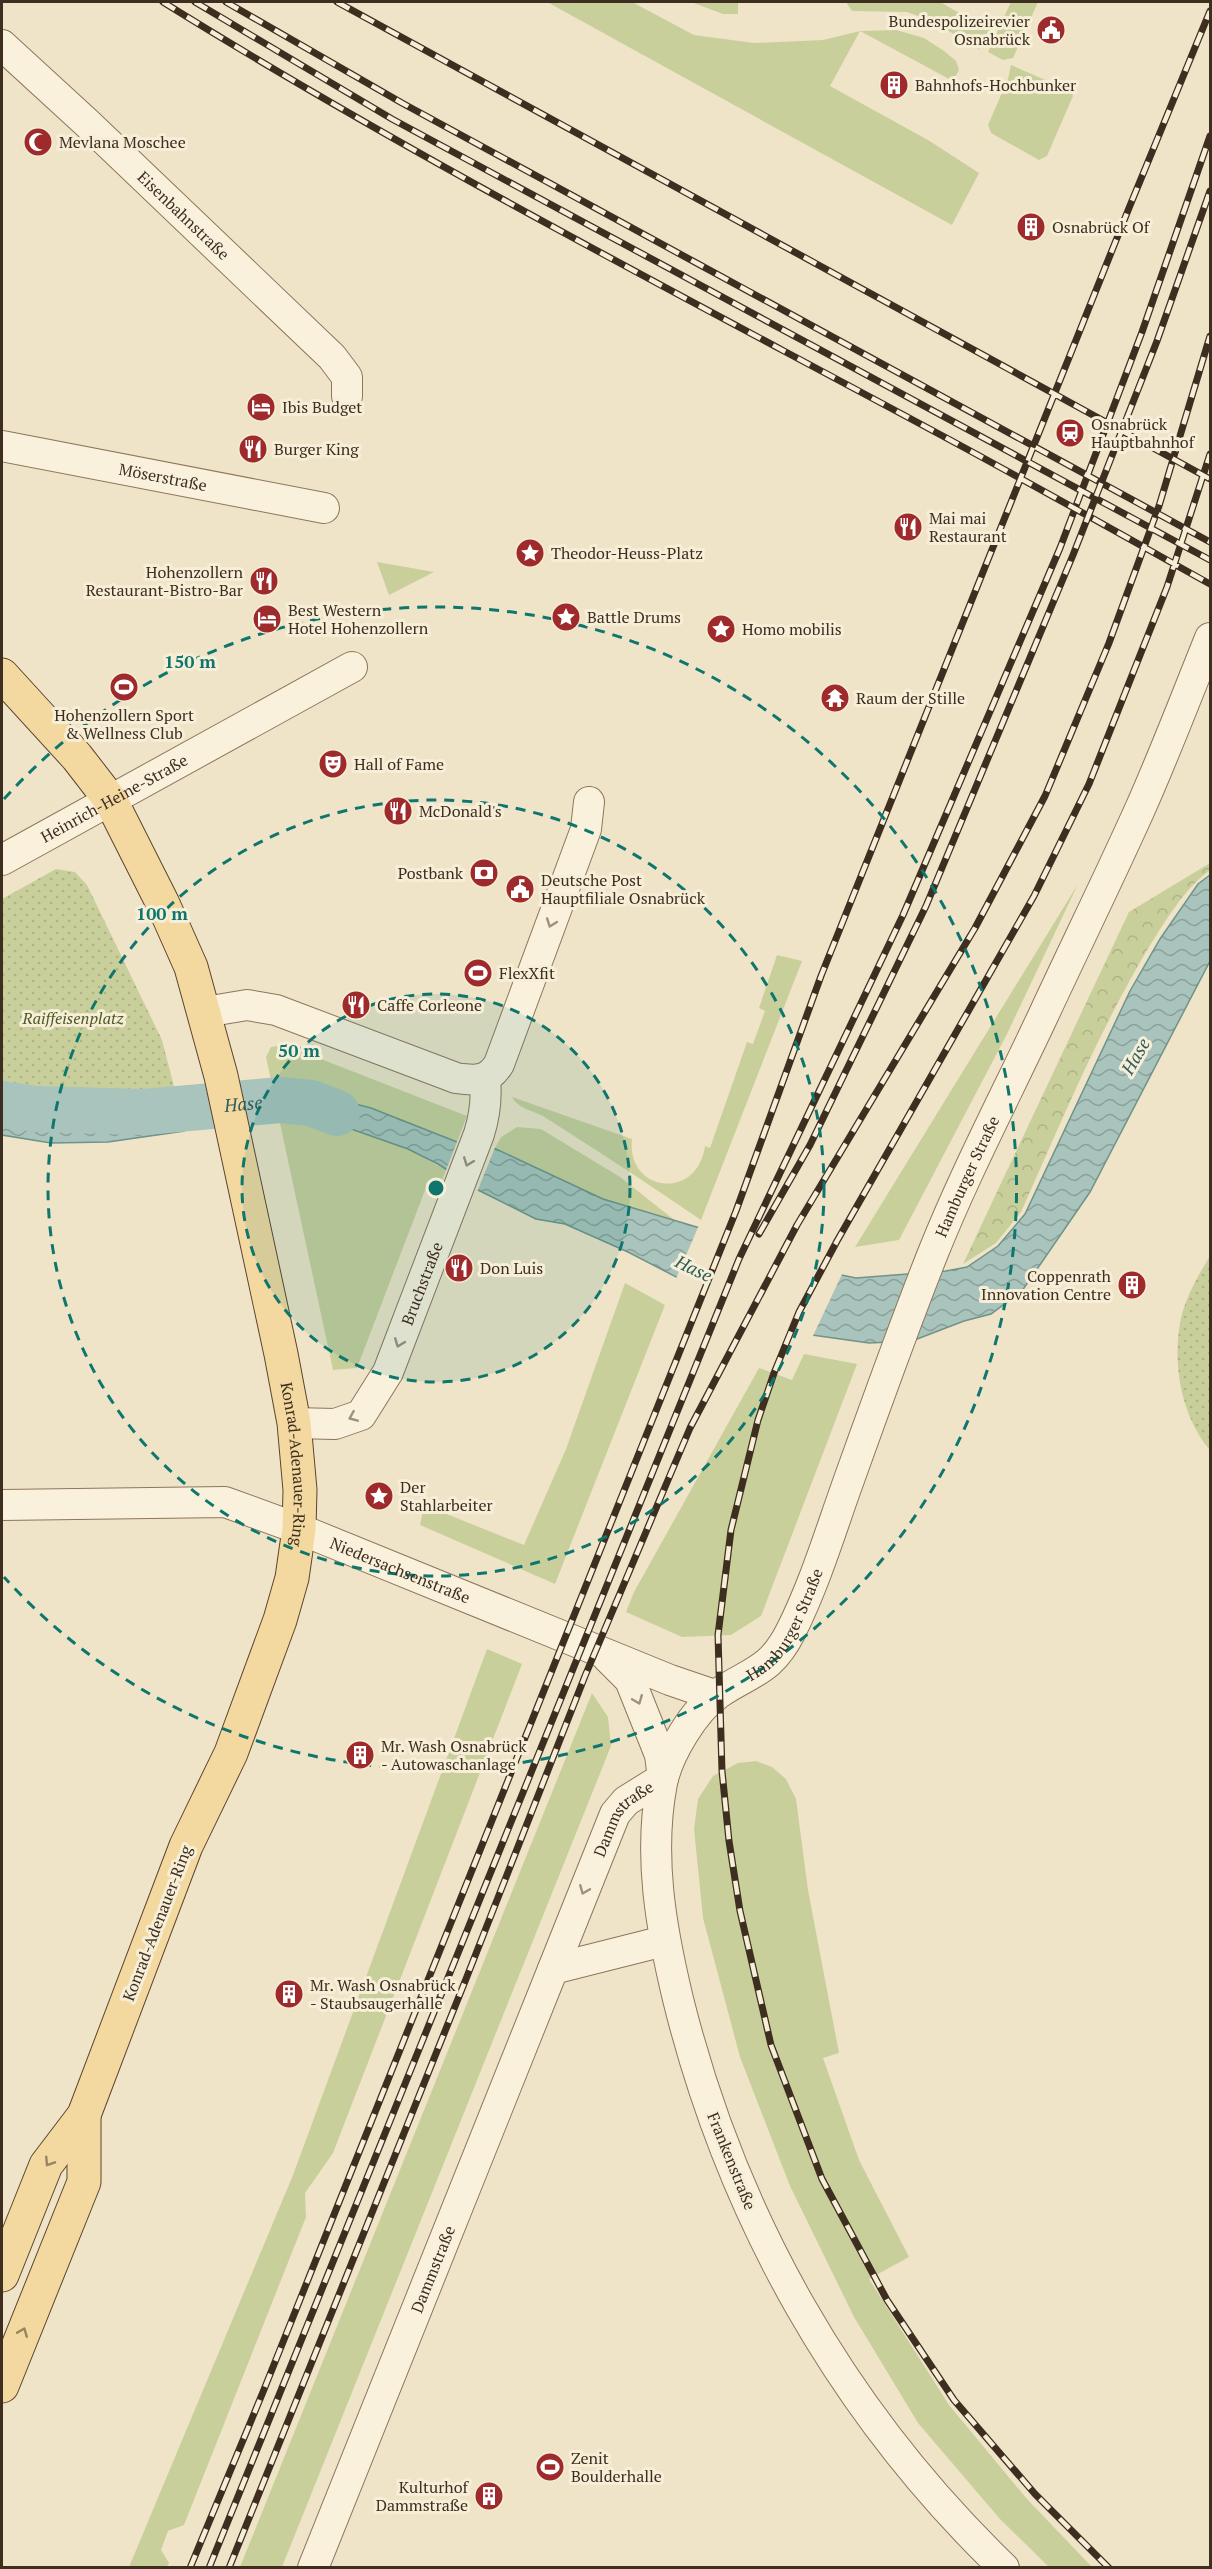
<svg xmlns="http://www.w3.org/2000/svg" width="1212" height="2569" font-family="'PT Serif',serif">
  <defs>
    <pattern id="forest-crowns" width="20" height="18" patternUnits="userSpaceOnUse" patternTransform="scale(1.5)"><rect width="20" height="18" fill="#c9cf9b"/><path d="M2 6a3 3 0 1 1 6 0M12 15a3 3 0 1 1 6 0" fill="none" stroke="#aeb285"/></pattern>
    <pattern id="park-dots" width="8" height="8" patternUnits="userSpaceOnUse" patternTransform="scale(1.5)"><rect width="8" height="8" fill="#c9cf9b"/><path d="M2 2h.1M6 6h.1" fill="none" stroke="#aeb285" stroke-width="1.8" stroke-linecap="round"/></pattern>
    <pattern id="water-waves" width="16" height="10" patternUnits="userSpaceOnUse" patternTransform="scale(1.5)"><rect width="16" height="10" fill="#a9c4bc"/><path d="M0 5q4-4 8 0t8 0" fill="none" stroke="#8ba098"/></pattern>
  </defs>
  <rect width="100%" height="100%" fill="#f0e4c8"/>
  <!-- green -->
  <path fill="#c9cf9b" d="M547,2h85l62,33 60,8 69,-3 37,-9 36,-1 28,8 20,13 12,10 3,9 -6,11 -93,-50 -30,55 98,54 51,33 -27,52z
    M691,2h47v12h-15z
    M846,2h94l37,21 4,-4 6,-1 3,12 -11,19 -49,-29 -23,-8 -55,-1z
    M1011,2h27l-25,56 -10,2 -15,-8z
    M1011,65l41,18 2,-5 17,11 2,7 -26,60 -8,4 -48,-27 -3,-8 20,-46z
    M377,562l57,10 -45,23z
    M1078,884l-71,150 -108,206 -44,7z
    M777,955l25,6 -101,259c-51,-35 -103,-69 -155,-102 -12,-8 -27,-8 -34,-21l120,42c-6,53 65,63 73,7l5,2 37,-106 6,2 12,-33 -6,-3z
    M285,1045l182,71 -10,26 -176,-57h-9l-6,-28 5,-10z
    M303,1112l105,37 38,21 -7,18 -12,-3 -70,183 -24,2 -55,-256z
    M517,1127l24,2 79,48 57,45 -74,-23 -108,-51 6,-11z
    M625,1283l40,22 -110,279 -135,-59 4,-20 100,40 42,-96z
    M804,1354l53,10 -96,252 -30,19 -49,2 -56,-25 8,-20 125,-224 33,12z
    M487,1649l35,15 -189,489 -28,40 1,24 -122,308 -16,6 -7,19 8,13 -2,4h-38l164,-392z
    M592,1693l16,24 3,29 -329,821h-42z
    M756,1761l16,6 14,12 10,20 12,91 31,163 -16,5 36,102 50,97 -40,22 80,126 78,94 65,68h-43l-49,-48 -82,-96 -64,-106 -64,-131 -50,-129 -37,-139 -9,-89 4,-30 15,-23 25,-13z"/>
  <!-- forest -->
  <path fill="url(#forest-crowns)" d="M1210,863v7c-27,20 -46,53 -64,82 -49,83 -86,173 -125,260l-25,31 -33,21 166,-352z"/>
  <!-- park -->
  <path fill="url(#park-dots)" d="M56,869l19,3 12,13 75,155 14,54 -146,-6 -28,-5v-184z
    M1210,1256v194c-30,-35 -39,-91 -28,-136 6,-21 17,-40 28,-58z"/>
  <!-- water -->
  <path fill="url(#water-waves)" stroke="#6f938a" stroke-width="1.5" d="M1210,875v86l-120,231 -68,99 -31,23 -27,7 -52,20 -43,2 -64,-9 -67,-25 -110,-57 -63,-28 -29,-5 -58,-29 -40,-26 -30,-15 -105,-37 -25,2 -6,-29h9l90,23 86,34 37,6 109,51 97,29 112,41 44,9 90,-7 21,-4 31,-21 27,-32 105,-223 30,-52 38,-55z
    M2,1083l28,5 146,6 8,37 -76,11 -57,1 -49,-8z"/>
  <!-- pier -->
  <path fill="#f0e4c8" d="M458,1139l38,6 -19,47 -32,-19z
    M699,1225l114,41 30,6 -31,66 -75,-26 -62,-31z"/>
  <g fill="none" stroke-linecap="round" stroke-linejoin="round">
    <!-- river -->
    <path stroke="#a9c4bc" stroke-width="46" id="s1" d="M2,1104l34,5 108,3 137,-12 30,3 26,10"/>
    <!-- minor casing -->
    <g stroke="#8d765c" stroke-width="32">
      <g id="minor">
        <path id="s2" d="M2,45l85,78 245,234 15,20v19"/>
        <path id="s3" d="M2,446l322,62"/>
        <path id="s4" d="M2,860l350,-193"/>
        <path d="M205,1012l42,-7 29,5 180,68c19,3 32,4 43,-14l87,-235 3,-27"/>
        <path id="s5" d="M294,1423l41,1 26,-9 27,-43 91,-238c6,-19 8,-35 6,-55"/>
        <path id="s6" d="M2,1505l223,-3 74,27 371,151 44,15"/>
        <path d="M608,1658l22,22 30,75 3,23"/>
        <path id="s7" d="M553,1969l62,-155 11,-13 37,-23"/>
        <path id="s8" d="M313,2568l240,-599 111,-28"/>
        <path id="s9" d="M1004,2568c-162,-156 -272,-351 -326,-569 -17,-71 -30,-143 -16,-216 6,-29 32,-73 57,-90 33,-22 52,-22 72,-62 23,-46 38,-95 55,-143 28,-78 56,-157 87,-235 32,-80 73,-158 110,-237 32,-69 66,-138 97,-207 25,-56 47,-114 70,-171"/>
      </g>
    </g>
    <!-- major casing -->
    <g stroke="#5b4430" stroke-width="35">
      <g id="major">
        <path id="s10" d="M2,675l75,82 34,44 52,103 28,63 30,109 60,278 13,69 6,67 -1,39 -7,49 -12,42 -49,133 -45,93 -102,269 -38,50 -44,110"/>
        <path d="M2,2386l82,-204v-67"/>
      </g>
    </g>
    <!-- minor -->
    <use href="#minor" stroke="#faf1dc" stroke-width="30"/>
    <!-- major -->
    <use href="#major" stroke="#f3d9a0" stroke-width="33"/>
    <!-- rail casing -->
    <g stroke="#3d2e20" stroke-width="7">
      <path id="rail" d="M163,2c256,159 524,296 789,439 87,47 172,95 258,143
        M195,2l197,117 818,441
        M226,2l176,101 808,439
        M337,2l873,477
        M759,1234l51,-89 116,-239 147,-351 84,-214 53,-150
        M190,2568l73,-176 473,-1181 85,-235 308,-768 81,-197
        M209,2568l530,-1309 164,-344 157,-367 82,-216 68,-196
        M229,2568l237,-589 119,-303 105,-248 107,-203 178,-297 70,-132 64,-153 50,-137 51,-170
        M1109,2568l-74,-74 -81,-94 -67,-100 -65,-121 -51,-134 -31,-134 -11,-70 -7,-70 -4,-136 13,-105 27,-110 16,-47 25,-61 38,-71 197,-345 55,-112 78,-197 43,-133"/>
    </g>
    <!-- rail -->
    <use href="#rail" stroke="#f7eed8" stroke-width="4.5" stroke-dasharray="14" stroke-linecap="butt"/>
  </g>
  <!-- one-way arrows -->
  <defs><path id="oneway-chevron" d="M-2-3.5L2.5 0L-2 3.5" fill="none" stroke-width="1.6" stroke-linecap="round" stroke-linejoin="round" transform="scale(1.5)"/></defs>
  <g stroke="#9c907e">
    <use href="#oneway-chevron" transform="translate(551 923) rotate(110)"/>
    <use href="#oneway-chevron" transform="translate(468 1162) rotate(111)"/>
    <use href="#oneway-chevron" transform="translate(399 1343) rotate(111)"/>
    <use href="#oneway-chevron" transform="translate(353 1417) rotate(157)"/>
    <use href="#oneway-chevron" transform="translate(638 1700) rotate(68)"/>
    <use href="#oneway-chevron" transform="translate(584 1890) rotate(112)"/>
  </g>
  <g stroke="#988460">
    <use href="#oneway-chevron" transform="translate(49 2162) rotate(123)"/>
    <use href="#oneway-chevron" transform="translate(23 2332) rotate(-68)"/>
  </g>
  <!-- distance rings -->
  <circle cx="436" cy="1188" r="194" fill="#0f766e" fill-opacity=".12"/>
  <g fill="none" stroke="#0f766e" stroke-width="3" stroke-dasharray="10 8">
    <circle cx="436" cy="1188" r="194"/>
    <circle cx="436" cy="1188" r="388"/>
    <path d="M4 799A581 581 0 1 1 4 1577"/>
  </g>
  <!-- icons -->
  <defs>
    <g id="civic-disc" transform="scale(1.5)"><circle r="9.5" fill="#9e2a2b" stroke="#f7eed8"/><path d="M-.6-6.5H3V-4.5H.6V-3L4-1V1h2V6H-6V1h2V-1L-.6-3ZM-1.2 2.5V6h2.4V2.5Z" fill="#fff"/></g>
    <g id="building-disc" transform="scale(1.5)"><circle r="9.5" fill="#9e2a2b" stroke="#f7eed8"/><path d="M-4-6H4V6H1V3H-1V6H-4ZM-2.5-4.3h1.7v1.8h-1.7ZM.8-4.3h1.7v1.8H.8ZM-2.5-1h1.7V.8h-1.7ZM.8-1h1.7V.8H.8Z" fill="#fff"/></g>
    <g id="mosque-disc" transform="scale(1.5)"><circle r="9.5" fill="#9e2a2b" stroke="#f7eed8"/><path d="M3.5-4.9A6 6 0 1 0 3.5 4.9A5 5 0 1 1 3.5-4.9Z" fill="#fff"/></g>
    <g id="hotel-disc" transform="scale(1.5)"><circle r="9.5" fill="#9e2a2b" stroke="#f7eed8"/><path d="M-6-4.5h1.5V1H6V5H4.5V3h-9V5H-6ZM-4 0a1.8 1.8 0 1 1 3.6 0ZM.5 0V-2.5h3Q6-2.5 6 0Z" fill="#fff"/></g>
    <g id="station-disc" transform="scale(1.5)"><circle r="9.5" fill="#9e2a2b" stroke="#f7eed8"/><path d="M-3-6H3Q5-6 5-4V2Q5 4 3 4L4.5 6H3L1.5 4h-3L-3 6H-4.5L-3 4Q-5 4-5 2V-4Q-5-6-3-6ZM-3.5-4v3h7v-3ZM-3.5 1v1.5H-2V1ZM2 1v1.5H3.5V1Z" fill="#fff"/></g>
    <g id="restaurant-disc" transform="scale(1.5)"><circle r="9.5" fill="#9e2a2b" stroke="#f7eed8"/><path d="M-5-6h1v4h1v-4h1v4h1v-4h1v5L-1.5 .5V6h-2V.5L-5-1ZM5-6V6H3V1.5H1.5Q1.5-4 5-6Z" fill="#fff"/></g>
    <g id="sight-disc" transform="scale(1.5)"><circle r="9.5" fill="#9e2a2b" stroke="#f7eed8"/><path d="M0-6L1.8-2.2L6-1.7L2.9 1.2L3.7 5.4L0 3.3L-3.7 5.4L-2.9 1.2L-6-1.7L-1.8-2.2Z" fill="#fff"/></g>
    <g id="stadium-disc" transform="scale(1.5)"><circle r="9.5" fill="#9e2a2b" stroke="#f7eed8"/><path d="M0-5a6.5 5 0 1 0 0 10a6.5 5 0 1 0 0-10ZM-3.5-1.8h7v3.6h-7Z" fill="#fff"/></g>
    <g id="temple-disc" transform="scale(1.5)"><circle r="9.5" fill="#9e2a2b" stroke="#f7eed8"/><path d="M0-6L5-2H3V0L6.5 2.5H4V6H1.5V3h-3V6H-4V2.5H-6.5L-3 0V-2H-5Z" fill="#fff"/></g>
    <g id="theatre-disc" transform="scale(1.5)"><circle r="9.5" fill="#9e2a2b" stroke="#f7eed8"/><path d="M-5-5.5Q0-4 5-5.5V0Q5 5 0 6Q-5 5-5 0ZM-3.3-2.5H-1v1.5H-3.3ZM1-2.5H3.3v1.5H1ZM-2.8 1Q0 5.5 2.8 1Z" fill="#fff"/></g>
    <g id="bank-disc" transform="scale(1.5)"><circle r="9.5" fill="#9e2a2b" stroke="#f7eed8"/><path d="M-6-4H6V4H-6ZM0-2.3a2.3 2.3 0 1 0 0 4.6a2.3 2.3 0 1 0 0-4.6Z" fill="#fff"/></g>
  </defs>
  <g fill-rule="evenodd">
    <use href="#civic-disc" x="1051" y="30"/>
    <use href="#building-disc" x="894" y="85"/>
    <use href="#mosque-disc" x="38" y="142"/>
    <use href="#building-disc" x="1031" y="227"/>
    <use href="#hotel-disc" x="261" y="407"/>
    <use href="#station-disc" x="1070" y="433"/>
    <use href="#restaurant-disc" x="253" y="449"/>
    <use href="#restaurant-disc" x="908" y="527"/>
    <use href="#sight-disc" x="530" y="553"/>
    <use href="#restaurant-disc" x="264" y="581"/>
    <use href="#sight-disc" x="566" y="617"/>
    <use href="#hotel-disc" x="267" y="619"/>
    <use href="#sight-disc" x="721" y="629"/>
    <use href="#stadium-disc" x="124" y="687"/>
    <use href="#temple-disc" x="835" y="698"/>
    <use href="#theatre-disc" x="333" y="764"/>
    <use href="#restaurant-disc" x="398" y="811"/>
    <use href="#bank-disc" x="484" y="873"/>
    <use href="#civic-disc" x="520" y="889"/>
    <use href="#stadium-disc" x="478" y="973"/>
    <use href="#restaurant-disc" x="356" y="1005"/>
    <use href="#restaurant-disc" x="459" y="1268"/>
    <use href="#building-disc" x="1132" y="1285"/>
    <use href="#sight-disc" x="379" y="1496"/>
    <use href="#building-disc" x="360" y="1755"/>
    <use href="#building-disc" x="289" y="1994"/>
    <use href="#stadium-disc" x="550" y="2467"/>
    <use href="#building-disc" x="489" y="2496"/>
  </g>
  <g text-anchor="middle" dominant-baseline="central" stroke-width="6" stroke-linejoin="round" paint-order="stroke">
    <!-- poi labels -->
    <g font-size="16" fill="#3d2e20" stroke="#f7eed8" text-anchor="start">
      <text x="1030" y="21" text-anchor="end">Bundespolizeirevier<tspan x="1030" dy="18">Osnabrück</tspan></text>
      <text x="915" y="85">Bahnhofs-Hochbunker</text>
      <text x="59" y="142">Mevlana Moschee</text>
      <text x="1052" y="227">Osnabrück Of</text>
      <text x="282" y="407">Ibis Budget</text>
      <text x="1091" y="424">Osnabrück<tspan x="1091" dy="18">Hauptbahnhof</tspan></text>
      <text x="274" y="449">Burger King</text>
      <text x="929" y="518">Mai mai<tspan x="929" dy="18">Restaurant</tspan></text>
      <text x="551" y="553">Theodor-Heuss-Platz</text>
      <text x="243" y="572" text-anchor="end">Hohenzollern<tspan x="243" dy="18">Restaurant-Bistro-Bar</tspan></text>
      <text x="288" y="610">Best Western<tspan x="288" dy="18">Hotel Hohenzollern</tspan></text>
      <text x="587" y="617">Battle Drums</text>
      <text x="742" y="629">Homo mobilis</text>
      <text x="856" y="698">Raum der Stille</text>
      <text x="124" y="715" text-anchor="middle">Hohenzollern Sport<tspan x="124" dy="18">&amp; Wellness Club</tspan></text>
      <text x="354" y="764">Hall of Fame</text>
      <text x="419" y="811">McDonald's</text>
      <text x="463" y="873" text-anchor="end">Postbank</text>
      <text x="541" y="880">Deutsche Post<tspan x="541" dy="18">Hauptfiliale Osnabrück</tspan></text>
      <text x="499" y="973">FlexXfit</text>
      <text x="377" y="1005">Caffe Corleone</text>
      <text x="480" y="1268">Don Luis</text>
      <text x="1111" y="1276" text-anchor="end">Coppenrath<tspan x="1111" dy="18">Innovation Centre</tspan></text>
      <text x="400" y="1487">Der<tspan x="400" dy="18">Stahlarbeiter</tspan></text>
      <text x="381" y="1746">Mr. Wash Osnabrück<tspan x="381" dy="18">- Autowaschanlage</tspan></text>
      <text x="310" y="1985">Mr. Wash Osnabrück<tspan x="310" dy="18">- Staubsaugerhalle</tspan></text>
      <text x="571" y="2458">Zenit<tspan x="571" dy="18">Boulderhalle</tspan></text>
      <text x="468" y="2487" text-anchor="end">Kulturhof<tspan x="468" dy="18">Dammstraße</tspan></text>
    </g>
    <!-- street labels -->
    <g font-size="16" fill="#3d2e20" stroke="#f7eed8">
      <text stroke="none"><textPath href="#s2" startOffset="249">Eisenbahnstraße</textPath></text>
      <text stroke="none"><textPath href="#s3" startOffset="164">Möserstraße</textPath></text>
      <text stroke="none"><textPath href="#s4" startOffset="128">Heinrich-Heine-Straße</textPath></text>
      <text stroke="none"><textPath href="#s9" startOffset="1576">Hamburger Straße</textPath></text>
      <text stroke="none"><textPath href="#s5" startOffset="214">Bruchstraße</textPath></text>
      <text stroke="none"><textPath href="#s10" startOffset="860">Konrad-Adenauer-Ring</textPath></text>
      <text stroke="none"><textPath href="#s6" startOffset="411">Niedersachsenstraße</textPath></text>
      <text stroke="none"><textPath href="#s9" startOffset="1090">Hamburger Straße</textPath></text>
      <text stroke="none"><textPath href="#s7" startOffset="168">Dammstraße</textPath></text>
      <text transform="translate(157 1923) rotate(-69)">Konrad-Adenauer-Ring</text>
      <text transform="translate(732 2161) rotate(68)">Frankenstraße</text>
      <text stroke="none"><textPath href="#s8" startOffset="322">Dammstraße</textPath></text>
    </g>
    <!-- park labels -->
    <g font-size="16" font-style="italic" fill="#4d5a26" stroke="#f7eed8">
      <text x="73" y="1018">Raiffeisenplatz</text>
    </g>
    <!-- water labels -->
    <g font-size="18" font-style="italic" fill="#2f5d5a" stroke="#f7eed8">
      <text transform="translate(1135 1056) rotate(-60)">Hase</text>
      <text stroke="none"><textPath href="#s1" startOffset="242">Hase</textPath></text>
      <text transform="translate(694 1268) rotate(26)">Hase</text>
    </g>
  </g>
  <circle cx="436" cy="1188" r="9" fill="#0f766e" stroke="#f7eed8" stroke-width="3"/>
  <g font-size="18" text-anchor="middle" font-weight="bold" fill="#0f766e" stroke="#f7eed8" stroke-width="6" stroke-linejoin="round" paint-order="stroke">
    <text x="190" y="668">150 m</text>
    <text x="162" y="920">100 m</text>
    <text x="299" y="1057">50 m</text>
  </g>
  <!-- border -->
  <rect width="1212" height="2569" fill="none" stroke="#3d2e20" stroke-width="6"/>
</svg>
